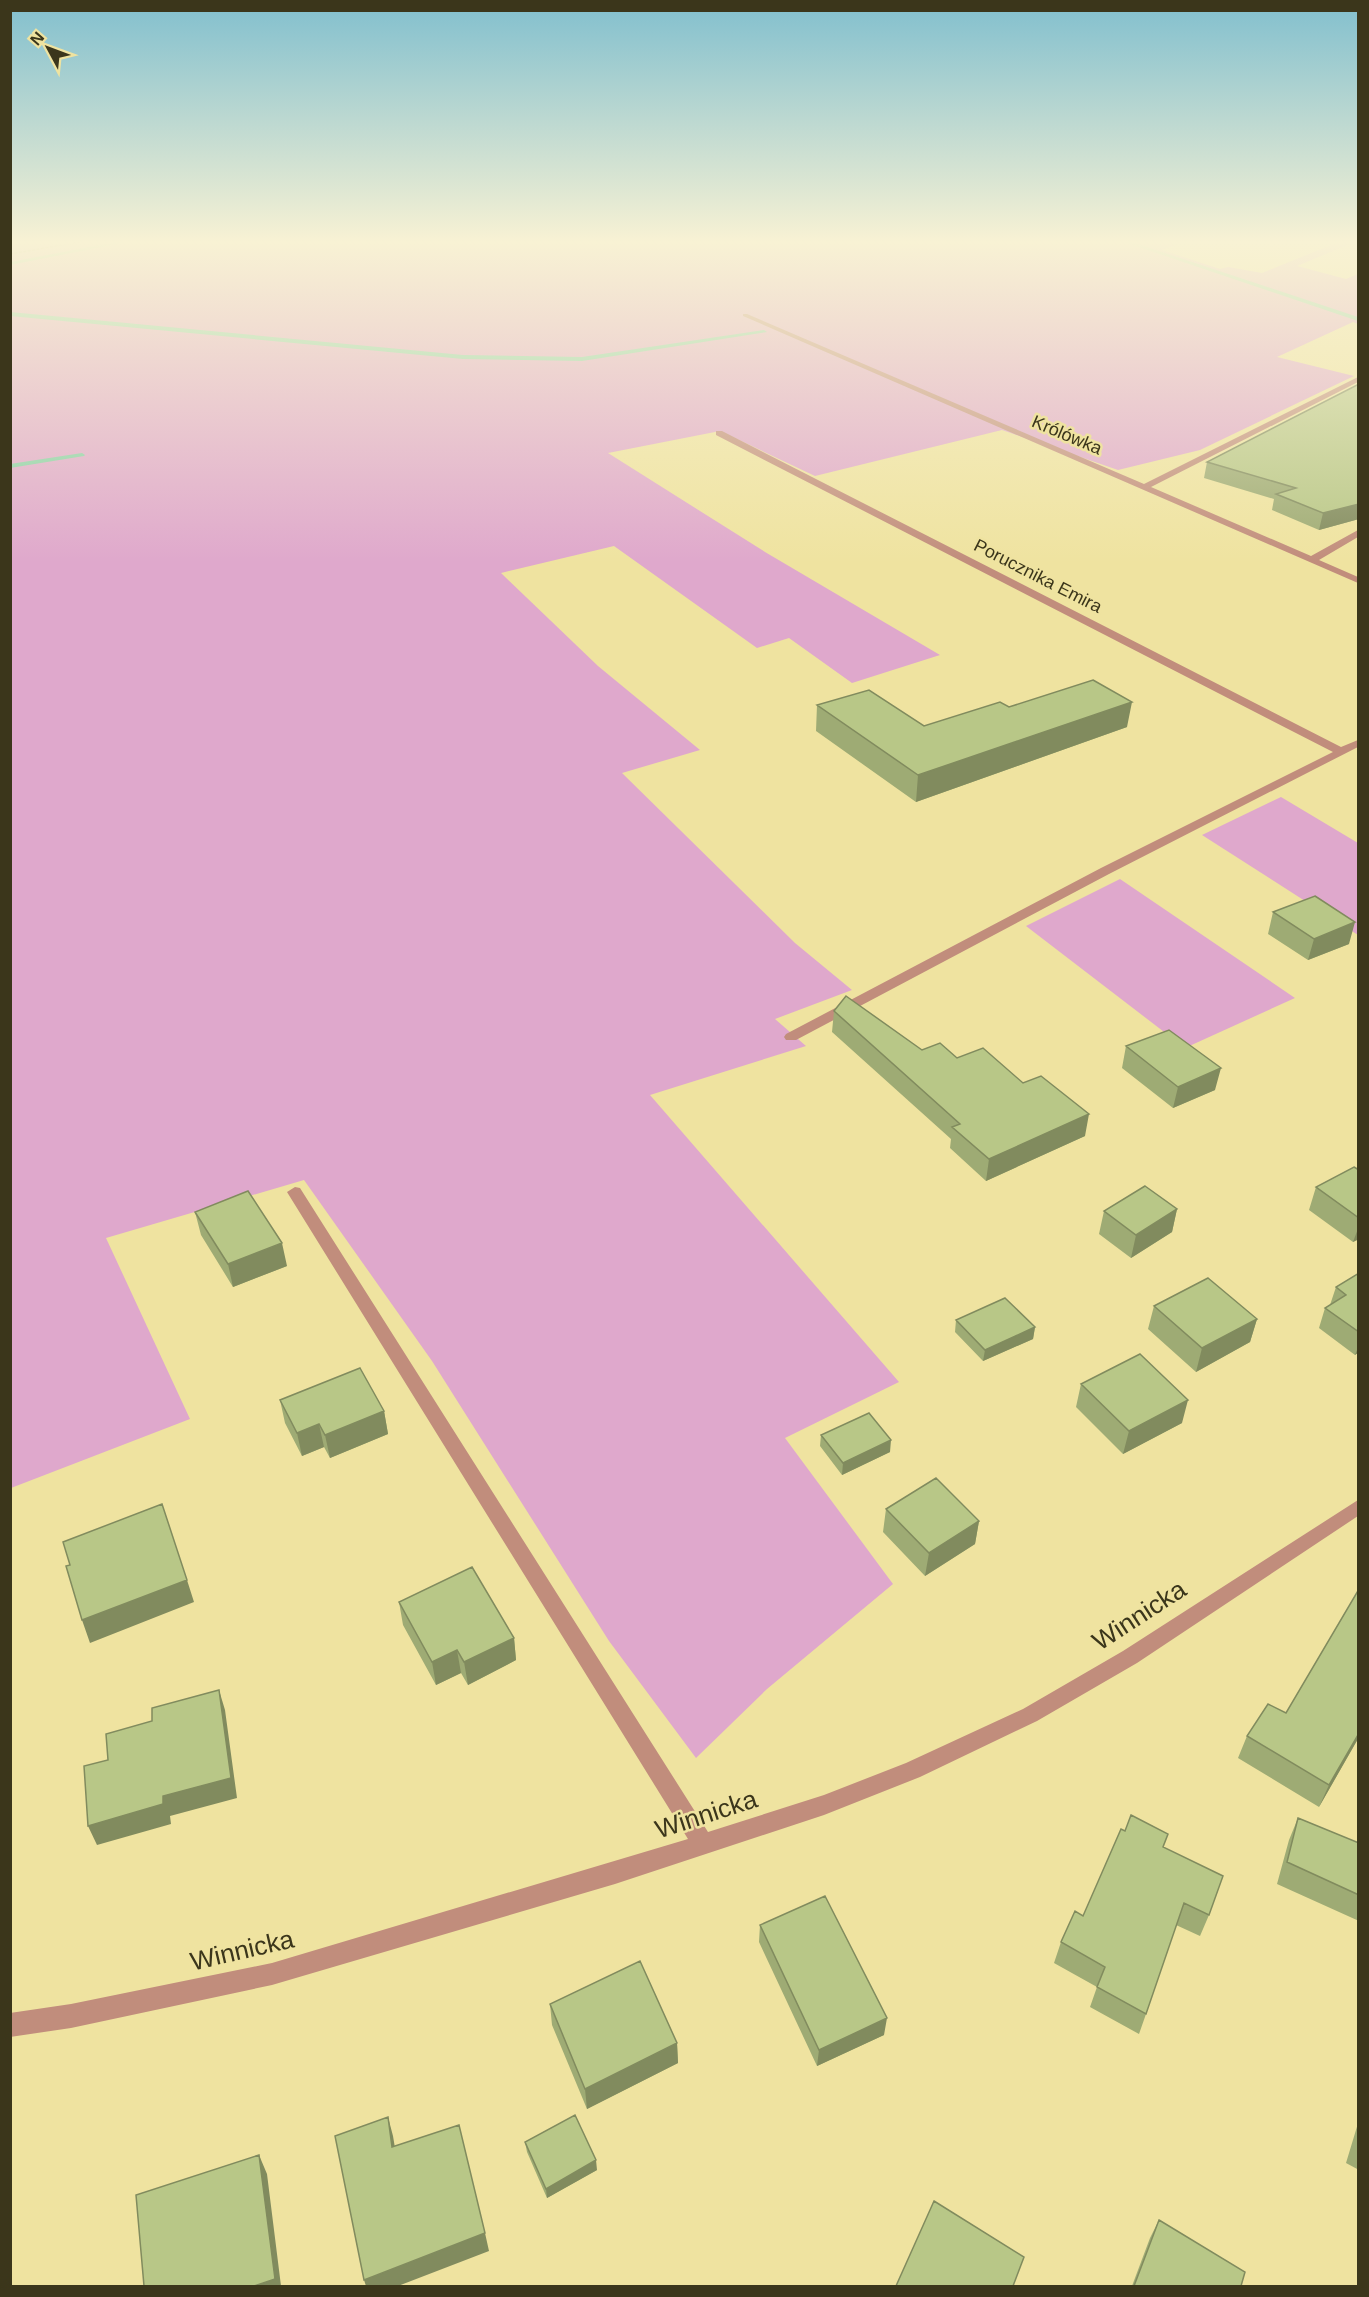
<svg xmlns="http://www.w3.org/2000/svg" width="1369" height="2297" font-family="Helvetica,sans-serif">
  <rect width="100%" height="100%" fill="#efe3a0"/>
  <!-- green -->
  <path fill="#dfa8cc" d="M10,241h1175l-23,9 58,19 8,-2 34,6 79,-32h16l-60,25 49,13 12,-5v50l-5,-2 -76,35 77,19 -154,74 -82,20 -116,-40 -187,46 -95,-45 -112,22 157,99 175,103 -88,28 -63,-45 -32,10 -143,-102 -113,27 97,93 102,84 -78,23 173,170 57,47 -77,29 31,27 -156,49 249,287 -114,56 108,146 -126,105 -71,69 -87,-117 -177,-280 -128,-181 -198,58 84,181 -179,69z
    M1281,797l77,46v92l-156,-100z
    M1120,879l175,119 -110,50 -159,-122z"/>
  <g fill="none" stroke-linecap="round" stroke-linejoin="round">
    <!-- stream -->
    <path fill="#88d0a8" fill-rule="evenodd" d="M121,241h11l-122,24v-3z
      M1121,241h8l229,76v4z
      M10,312l453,43 119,2 182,-27 3,2 -185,29 -119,-2 -453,-43z
      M82,453l3,2 -1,1 -74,12v-4z"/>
    <!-- path -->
    <path stroke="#9e9564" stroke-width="1.5" stroke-dasharray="3 1.5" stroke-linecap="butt" d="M10,254l75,-13"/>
    <!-- minor -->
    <path fill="#c18d7c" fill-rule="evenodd" d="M743,314h4l397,170 214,-107v5l-207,105 160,69 47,-26v7l-39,23 39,17v6l-615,-267z
      M716,431h6l619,316 17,-7v7l-249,127 -313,166h-10l-2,-3 2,-3 315,-166 232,-116 -617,-317z
      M295,1187l5,1 408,644 116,-37 82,-32 117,-54 100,-58 235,-151v16l-221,147 -100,58 -117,56 -96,38 -209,69 -343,101 -201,43 -61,9v-24l61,-9 201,-41 416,-124 -401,-647z"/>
  </g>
  <!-- wall -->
  <path fill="#9eab74" d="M1359,384v135l-40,11 -47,-20 2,-11 -70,-21 3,-16z
    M817,705l107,21 85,-19 118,20 -211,75 -100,-71z
    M1273,912l76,32 -41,16 -40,-26z
    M834,1011l88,39 35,8 66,25 62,53 -99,45 -36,-33 1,-9 -119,-107z
    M1126,1046l89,44 -42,18 -51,-40z
    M1359,1170v69l-6,3 -44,-32 7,-23z
    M1177,1209l-5,23 -41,26 -32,-24 5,-23z
    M195,1212l92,54 -54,21 -32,-52z
    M1359,1273v79l-4,3 -36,-27 6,-20 5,-3 6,-18z
    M1154,1306l103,13 -7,23 -54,30 -48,-43z
    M956,1320l79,7 -2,12 -50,22 -28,-29z
    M1081,1384l101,39 -59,31 -47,-47z
    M280,1400l104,11 4,23 -58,24 -6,-11 -22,9 -17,-33z
    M821,1435l69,17 -48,23 -22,-29z
    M886,1509l93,12 -4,23 -50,32 -42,-44z
    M1359,1589v148l-40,70 -81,-49 9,-22 39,-23z
    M399,1602l115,36 2,22 -48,25 -7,-12 -25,12 -33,-60z
    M1298,1818l61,25v78l-82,-37 12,-44z
    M1163,1847l46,68 -9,21 -24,-11 -30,89 -7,20 -49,-27 7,-20 -43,-24 7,-21 22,-26z
    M760,1925l124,110 -67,31 -58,-124z
    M550,2004l127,39 1,20 -91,46 -35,-84z
    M1359,2120v50l-13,-7z
    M525,2142l72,28 -50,28 -20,-46z
    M1159,2220l82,66h-109l18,-48z"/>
  <!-- shaded-wall -->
  <path fill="#818b5e" d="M1359,504v15l-40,11 4,-17z
    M1132,702l-5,25 -211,75 2,-27z
    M1355,922l-6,22 -41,16 6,-21z
    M1221,1068l-6,22 -42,18 5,-21z
    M1089,1114l-4,22 -99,45 3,-22z
    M1177,1209l-5,23 -41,26 5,-23z
    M1359,1226v13l-6,3z
    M282,1243l5,23 -54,21 -5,-23z
    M1257,1319l-7,23 -54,30 6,-24z
    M1035,1327l-2,12 -50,22 2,-11z
    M1359,1345v7l-4,3z
    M1188,1400l-6,23 -59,31 6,-23z
    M384,1411l4,23 -58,24 -5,-23z
    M319,1424l5,23 -22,9 -5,-23z
    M891,1440l-1,12 -48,23 1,-12z
    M979,1521l-4,23 -50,32 4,-23z
    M187,1580l7,22 -104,41 -8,-23z
    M514,1638l2,22 -48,25 -4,-23z
    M457,1650l4,23 -25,12 -4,-23z
    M219,1690l6,20 12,88 -67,18 1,8 -74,21 -9,-19 75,-30z
    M1359,1733v4l-40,70 10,-22z
    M887,2018l-3,17 -67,31 2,-16z
    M677,2043l1,20 -91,46 -2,-20z
    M388,2117l5,19 5,30 -6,-19z
    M259,2155l8,19 14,112h-27z
    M596,2160l1,10 -50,28 -1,-9z
    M485,2233l4,18 -91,35h-32l-2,-6z"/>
  <!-- building -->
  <path fill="#b8c787" stroke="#818b5e" stroke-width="1.5" d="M1359,384v120l-36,9 -47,-19 20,-6 -89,-26z
    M1093,680l39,22 -214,73 -101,-70 52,-15 55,36 76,-24 9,5z
    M1315,896l40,26 -41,17 -41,-27z
    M846,996l76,54 18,-7 17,15 26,-10 40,35 18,-7 48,38 -100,45 -37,-32 8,-3 -126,-113z
    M1169,1030l52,38 -43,19 -52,-41z
    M1354,1167l5,3v48l-43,-31z
    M1145,1186l32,23 -41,26 -32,-24z
    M248,1191l34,52 -54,21 -33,-52z
    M1359,1273v59l-34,-24 21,-13 -10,-8z
    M1208,1278l49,41 -55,29 -48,-42z
    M1005,1298l30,29 -50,23 -29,-30z
    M1140,1354l48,46 -59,31 -48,-47z
    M360,1368l24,43 -59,24 -6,-11 -22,9 -17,-33z
    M869,1413l22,27 -48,23 -22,-28z
    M936,1478l43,43 -50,32 -43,-44z
    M162,1504l25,76 -105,40 -16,-54 4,-1 -7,-23z
    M472,1567l42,71 -50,24 -7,-12 -25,12 -33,-60z
    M1359,1589v144l-30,52 -82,-49 21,-32 18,9z
    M219,1690l12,88 -68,18v8l-75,22 -4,-60 24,-6 -2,-26 46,-13v-13z
    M1131,1815l37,19 -5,13 60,29 -14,39 -25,-12 -38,111 -49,-27 8,-20 -44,-25 14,-31 8,5 38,-87 4,2z
    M1298,1818l61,25v52l-72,-33z
    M825,1896l62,122 -68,32 -59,-125z
    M640,1961l37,82 -92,46 -35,-85z
    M575,2115l21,45 -50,29 -21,-47z
    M388,2117l4,30 67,-22 26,108 -121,47 -29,-144z
    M259,2155l16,124 -21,7h-110l-8,-91z
    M934,2201l90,56 -11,29h-117z
    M1159,2220l86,52 -4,14h-107z"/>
  <!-- sky -->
  <linearGradient id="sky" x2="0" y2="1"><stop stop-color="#81bfce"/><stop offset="0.43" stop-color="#f8f2d4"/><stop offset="1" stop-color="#f8f2d4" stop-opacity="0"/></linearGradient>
  <rect width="1369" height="563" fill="url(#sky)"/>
  <g text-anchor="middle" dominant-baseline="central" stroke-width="5" stroke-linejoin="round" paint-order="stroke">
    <!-- far-street labels -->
    <g font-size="18" fill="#3b361b" stroke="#efe3a0">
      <text transform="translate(1067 435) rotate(23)">Królówka</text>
      <text transform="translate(1038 576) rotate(27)">Porucznika Emira</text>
    </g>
    <!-- near-street labels -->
    <g font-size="26" fill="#3b361b" stroke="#efe3a0">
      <text transform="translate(1139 1615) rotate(-33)">Winnicka</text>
      <text transform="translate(706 1814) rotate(-18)">Winnicka</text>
      <text transform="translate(242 1950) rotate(-13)">Winnicka</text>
    </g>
  </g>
  <!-- border -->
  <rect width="1369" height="2297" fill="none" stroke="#3b361b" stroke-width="24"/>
  <!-- north arrow -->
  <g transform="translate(48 48) rotate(311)" stroke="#efe3a0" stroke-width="4.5" paint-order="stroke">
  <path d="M0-4.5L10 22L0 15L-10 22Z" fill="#3b361b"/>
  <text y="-9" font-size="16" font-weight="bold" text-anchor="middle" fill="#3b361b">N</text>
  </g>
</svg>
